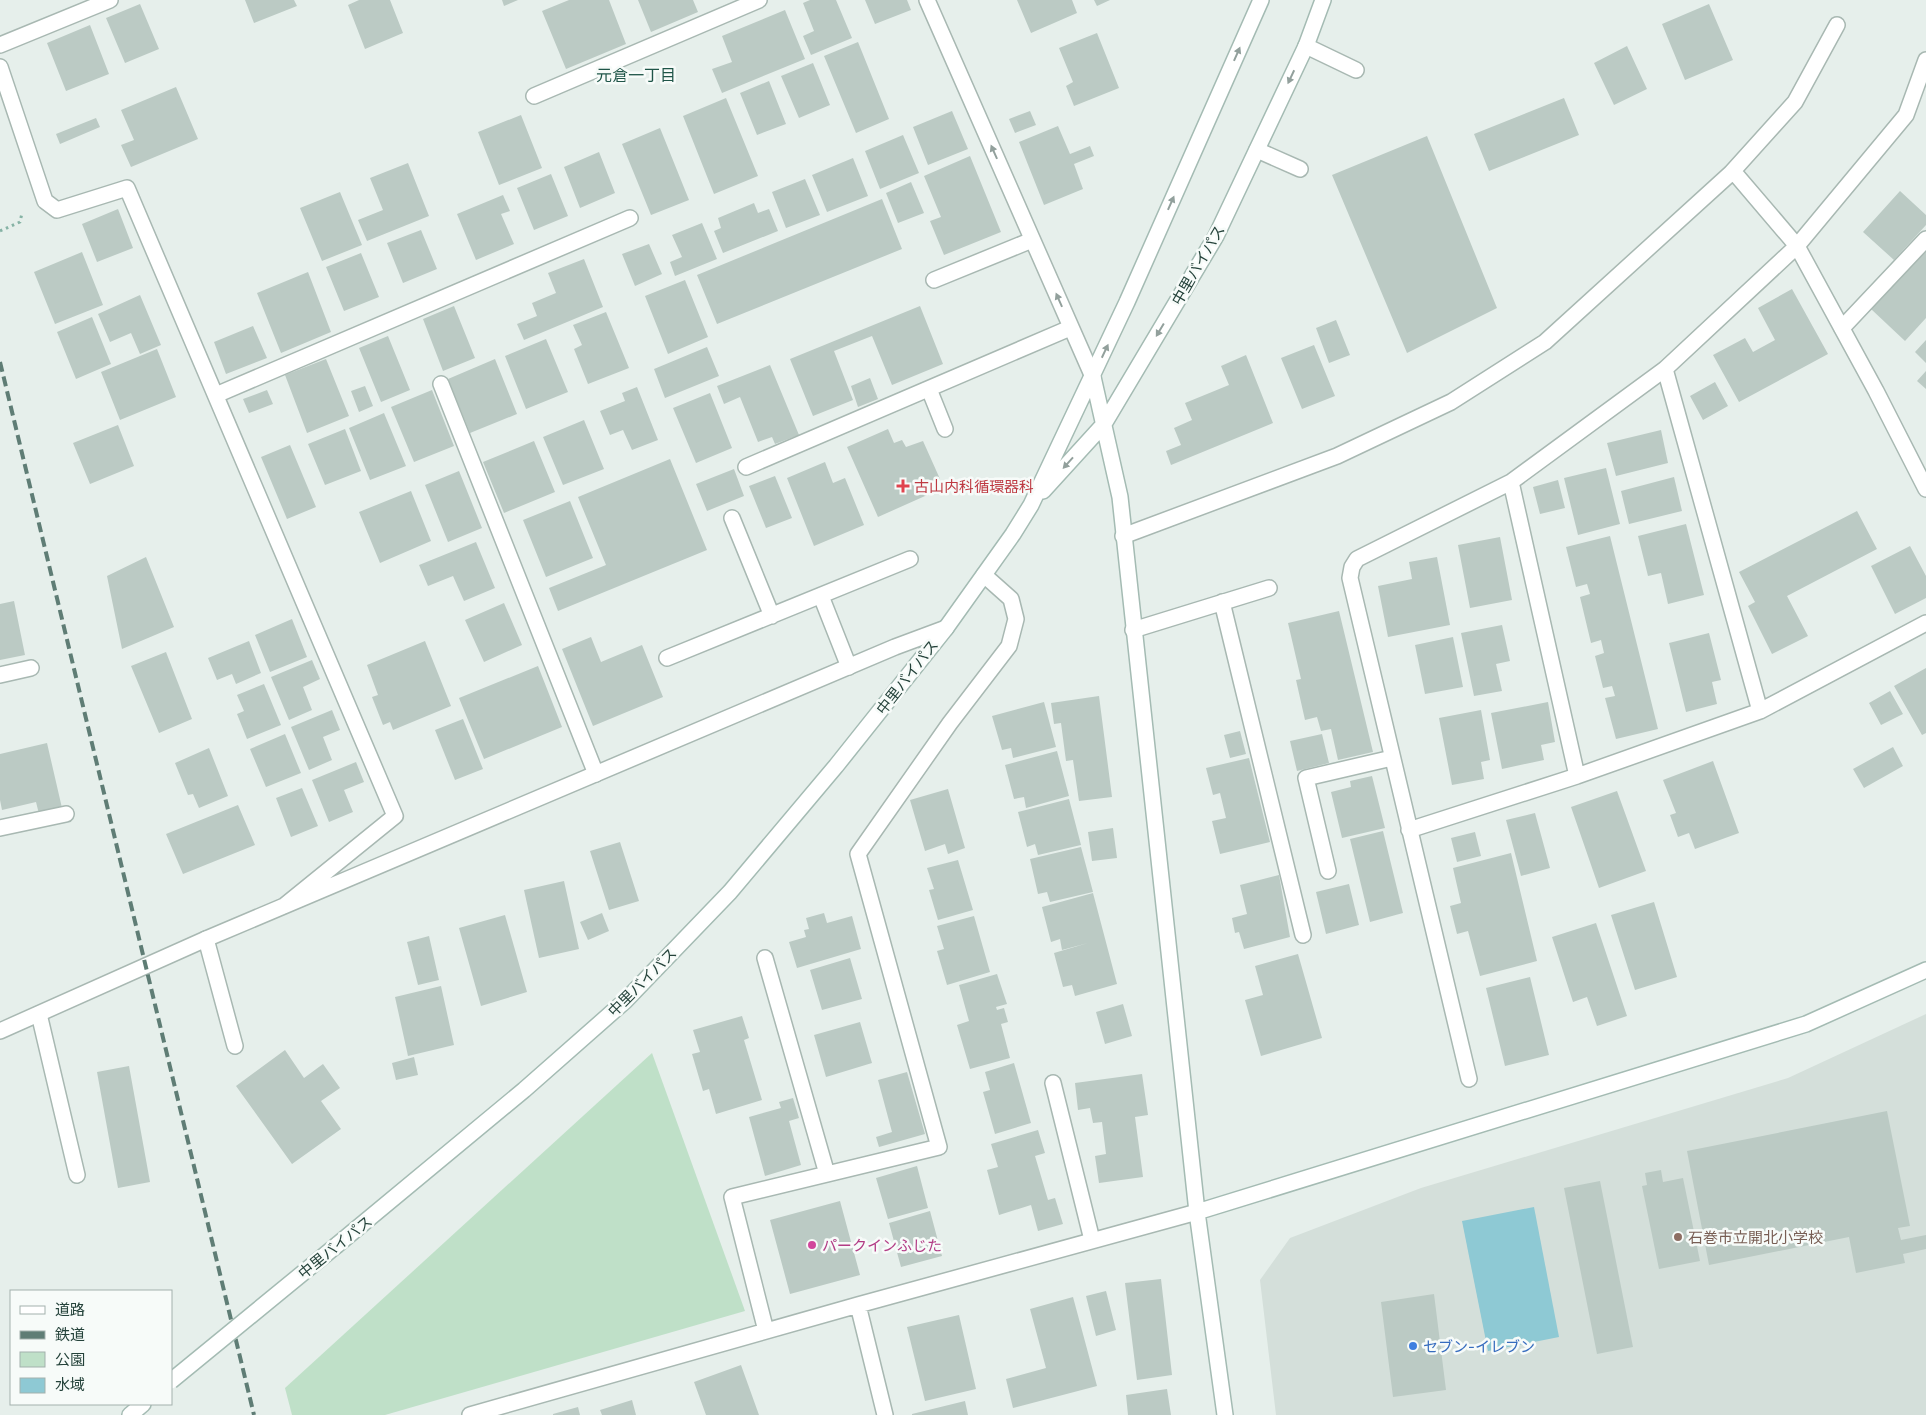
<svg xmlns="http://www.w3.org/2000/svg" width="1926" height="1415" font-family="Inter,'Noto Sans JP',sans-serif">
  <rect width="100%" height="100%" fill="#e6efeb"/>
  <!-- built -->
  <path fill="#d4dfda" d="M1926,1014v401h-650l-16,-135 30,-42 131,-50 367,-110z"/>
  <!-- green -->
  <path fill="#bfe0c8" d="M652,1053l93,258 -360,104h-93l-7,-27z"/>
  <!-- water -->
  <path fill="#8ec9d4" d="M1534,1207l25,130 -71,14 -26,-130z"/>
  <!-- building -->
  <path fill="#bbcac4" d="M245,0h49l3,6 -43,17z
    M359,0h31l13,33 -38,16 -17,-44z
    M502,0h16l-14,6z
    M569,0h40l17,44 -60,25 -24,-58z
    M638,0h55l5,12 -47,20z
    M810,0h26l16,38 -41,17 -8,-19 11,-5 -11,-28z
    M865,0h42l4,10 -36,14z
    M1017,0h55l5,13 -46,20z
    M1094,0h16l-13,6z
    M140,4l19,45 -34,14 -19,-45z
    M1709,4l24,56 -48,20 -23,-56z
    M785,10l20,49 -83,34 -10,-24 20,-7 -10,-26z
    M90,25l19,49 -43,17 -19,-48z
    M1097,33l22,55 -45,18 -8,-20 7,-4 -14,-34z
    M858,42l31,77 -33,14 -32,-77z
    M1627,46l20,43 -33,16 -20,-42z
    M813,63l17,42 -31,13 -18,-42z
    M769,81l17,43 -29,11 -17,-42z
    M176,87l22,52 -67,28 -10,-22 13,-5 -13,-30z
    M726,98l32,78 -44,18 -31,-78z
    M1564,98l15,37 -90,36 -15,-37z
    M952,111l16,38 -40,16 -15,-38z
    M1030,111l6,14 -21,8 -6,-14z
    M521,115l21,53 -43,17 -21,-53z
    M96,118l4,9 -40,17 -4,-10z
    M1058,126l12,28 20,-8 4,10 -20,8 9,25 -39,16 -25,-63z
    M660,128l29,72 -38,15 -29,-71z
    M903,135l16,38 -39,16 -15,-38z
    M1427,136l70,172 -90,45 -75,-178z
    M599,152l16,41 -35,15 -16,-41z
    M970,156l31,76 -57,23 -14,-34 11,-4 -17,-41z
    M853,158l15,38 -41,16 -15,-37z
    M408,163l21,53 -62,25 -9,-21 25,-10 -13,-32z
    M551,174l17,42 -34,14 -17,-42z
    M805,179l15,36 -34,13 -14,-36z
    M911,182l13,31 -26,10 -12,-30z
    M1900,191l26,24v10l-32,35 -31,-28z
    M340,192l22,53 -40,16 -22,-53z
    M503,195l7,16 -9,3 13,30 -38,16 -19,-46z
    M882,199l20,50 -185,75 -20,-49z
    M754,203l4,10 11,-4 9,22 -55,22 -9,-22 7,-3 -3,-10z
    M118,209l15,39 -36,14 -15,-38z
    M702,223l15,36 -42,17 -5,-14 12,-5 -10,-22z
    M421,230l16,39 -34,14 -16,-40z
    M649,244l13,30 -27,12 -13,-32z
    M1926,248v70l-21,23 -34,-32z
    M82,252l21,53 -48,19 -21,-52z
    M361,253l18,44 -35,14 -18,-44z
    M584,259l19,48 -79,33 -7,-16 20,-8 -5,-13 24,-10 -8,-20z
    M308,272l23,60 -50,21 -24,-60z
    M685,280l23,57 -40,17 -23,-58z
    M1792,289l36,65 -89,48 -26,-47 32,-17 8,14 22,-12 -17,-32z
    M140,295l21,50 -21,9 -9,-21 -21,9 -12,-28z
    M454,306l21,52 -32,13 -20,-52z
    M920,306l23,58 -51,21 -20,-49 -38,15 19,49 -40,16 -23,-57z
    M606,312l23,56 -41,16 -14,-35 8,-4 -9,-20z
    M92,317l19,47 -35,15 -19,-47z
    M1336,320l14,35 -21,8 -13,-35z
    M253,326l14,32 -41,16 -12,-32z
    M388,336l22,54 -29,12 -22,-54z
    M546,339l22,53 -42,17 -21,-53z
    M1926,340v23l-11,-11z
    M1314,345l21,51 -33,13 -21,-51z
    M707,347l12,29 -54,22 -11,-29z
    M157,349l19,48 -56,23 -19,-48z
    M1246,355l27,68 -102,42 -5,-14 15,-6 -7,-17 18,-8 -7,-17 44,-18 -8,-19z
    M326,359l23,57 -42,17 -22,-58z
    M495,359l22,55 -47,19 -22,-54z
    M770,365l29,70 -24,9 -3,-7 -14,5 -18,-45 -16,7 -7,-18z
    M1926,371v18l-9,-8z
    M870,378l8,21 -20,8 -7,-21z
    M1715,382l13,24 -25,14 -13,-24z
    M365,386l8,20 -14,6 -8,-21z
    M637,387l21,53 -26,10 -9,-20 -13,5 -10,-24 25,-10 -3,-8z
    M267,390l6,14 -24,9 -6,-14z
    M432,390l22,56 -40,16 -23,-55z
    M710,393l22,55 -36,15 -23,-55z
    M384,413l22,53 -36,14 -21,-52z
    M584,420l20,49 -41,16 -20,-48z
    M118,425l16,41 -44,18 -17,-41z
    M345,429l16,42 -36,14 -17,-41z
    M888,429l6,14 8,-3 4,7 17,-6 17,38 -10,5 4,8 -56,25 -31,-70z
    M1661,430l7,33 -52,13 -9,-33z
    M534,441l21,51 -51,21 -21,-51z
    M290,445l26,62 -29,12 -26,-62z
    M670,459l37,91 -149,61 -9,-23 57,-23 -28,-68z
    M825,462l8,21 12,-5 19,47 -50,21 -27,-68z
    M1606,468l14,56 -42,11 -14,-57z
    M734,469l10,27 -37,15 -11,-27z
    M459,471l23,57 -34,14 -23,-57z
    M775,476l17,42 -26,10 -17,-42z
    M1674,477l8,34 -53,13 -8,-33z
    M1558,480l7,28 -25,6 -7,-27z
    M411,491l20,50 -51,22 -21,-51z
    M570,501l23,57 -47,19 -23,-57z
    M1857,511l20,38 -90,47 21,40 -36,18 -24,-48 7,-4 -16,-30z
    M1686,524l18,71 -36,9 -7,-31 -13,3 -10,-40z
    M1610,536l48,193 -42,10 -11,-41 10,-2 -3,-10 -9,2 -8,-32 9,-3 -3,-13 -10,3 -11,-46 10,-3 -3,-10 -11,3 -10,-40z
    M1500,537l12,63 -42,8 -12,-63z
    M476,542l19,46 -31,13 -11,-25 -25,10 -9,-21z
    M1910,546l16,30v22l-31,16 -24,-48z
    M146,557l28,70 -52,22 -15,-73z
    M1437,557l13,68 -62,12 -10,-51 34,-7 -3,-17z
    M14,601l11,54 -25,5v-56z
    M504,603l18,42 -38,17 -19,-42z
    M1339,611l34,141 -35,8 -7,-31 -10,2 -4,-14 -12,3 -9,-40 5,-1 -13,-56z
    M292,619l15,38 -37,15 -15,-37z
    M1502,625l8,36 -14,3 6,27 -28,5 -13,-63z
    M1709,633l12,47 -9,2 5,22 -31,8 -17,-69z
    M591,637l10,25 41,-17 21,52 -70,29 -31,-77z
    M1453,637l10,50 -38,7 -10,-49z
    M249,641l12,32 -25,11 -4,-10 -15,6 -9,-22z
    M425,641l26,65 -58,24 -3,-8 -7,3 -11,-28 6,-2 -11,-30z
    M166,652l26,67 -33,14 -28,-67z
    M312,660l8,19 -17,8 9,23 -23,10 -18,-43z
    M538,666l24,61 -78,32 -25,-61z
    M1926,668v65l-4,2 -28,-49z
    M264,684l17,41 -34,14 -10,-25 7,-3 -7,-16z
    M1890,691l13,23 -22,11 -12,-22z
    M1099,696l13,101 -33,4 -6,-41 -7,1 -5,-38 -7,1 -3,-21z
    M1044,702l12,45 -43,11 -2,-10 -9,2 -10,-34z
    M1548,702l7,40 -14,3 3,15 -42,9 -11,-56z
    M332,710l8,20 -17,7 9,23 -23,10 -18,-43z
    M1481,710l9,50 -9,2 3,17 -32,6 -13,-67z
    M463,719l20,50 -28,11 -20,-50z
    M1240,731l6,23 -16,4 -6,-23z
    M285,734l16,39 -35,14 -16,-38z
    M1322,734l7,29 -32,8 -7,-30z
    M47,743l15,65 -23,6 -3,-12 -34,8 -2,-10v-46z
    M1893,747l10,19 -39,22 -11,-19z
    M209,748l19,48 -29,12 -6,-14 -5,1 -13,-32z
    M1057,751l12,45 -43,12 -2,-11 -10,2 -9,-34z
    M1249,758l21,84 -50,12 -8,-33 14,-3 -6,-25 -7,2 -7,-27z
    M1713,761l26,72 -44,16 -6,-16 -11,4 -8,-22 6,-2 -13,-33z
    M356,762l8,20 -20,8 9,22 -24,10 -17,-42z
    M1372,776l13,52 -43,10 -11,-46 20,-5 -1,-6z
    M302,788l16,38 -27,11 -15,-39z
    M948,789l17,59 -17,6 -3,-10 -20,7 -15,-51z
    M1617,791l29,80 -47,17 -28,-81z
    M1069,799l12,46 -43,10 -3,-11 -8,3 -9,-35z
    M238,805l17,40 -72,29 -17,-40z
    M1535,813l15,55 -29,8 -15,-56z
    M1113,828l4,30 -25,3 -4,-29z
    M1383,831l20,82 -33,9 -20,-83z
    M1475,832l6,24 -24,6 -6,-24z
    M620,842l19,59 -30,9 -19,-59z
    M1081,847l12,45 -43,10 -3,-10 -9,2 -8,-35z
    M1511,853l26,108 -57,15 -12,-45 -11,3 -7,-28 11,-3 -8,-35z
    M958,860l15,50 -35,10 -9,-30 5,-1 -7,-21z
    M1279,875l11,62 -46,12 -5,-17 -4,1 -3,-15 15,-4 -7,-29z
    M564,881l15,68 -40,9 -15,-68z
    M1349,884l10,41 -33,9 -10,-42z
    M1093,893l24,91 -42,12 -3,-11 -9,2 -9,-34 34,-10 -26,7 -2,-11 -9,3 -9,-35z
    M1654,902l23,75 -42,13 -24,-75z
    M602,913l7,18 -21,9 -8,-18z
    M824,913l3,10 25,-7 9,33 -64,19 -8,-26 17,-5 -2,-7 5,-1 -3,-11z
    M505,915l22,77 -46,14 -22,-78z
    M974,916l16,56 -43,13 -10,-34 7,-2 -7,-23z
    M1596,923l31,93 -30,10 -10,-29 -14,5 -21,-65z
    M429,936l10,44 -21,5 -11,-43z
    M1298,954l24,84 -61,18 -16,-56 18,-5 -8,-29z
    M850,958l12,41 -40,11 -12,-40z
    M997,974l10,30 -11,3 1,3 7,-2 4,14 -7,2 9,34 -40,11 -13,-44 12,-4 -10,-36z
    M1530,977l19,78 -44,11 -19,-78z
    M441,986l13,59 -46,11 -13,-59z
    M1123,1004l9,32 -27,8 -9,-32z
    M742,1016l7,22 -5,2 18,60 -46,14 -7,-25 -6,2 -11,-37 8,-2 -7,-22z
    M860,1022l12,41 -46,14 -12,-42z
    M285,1050l19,28 19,-14 17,24 -19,13 20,28 -49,35 -56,-78z
    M414,1057l4,18 -22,5 -4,-17z
    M1014,1063l17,60 -36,11 -12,-42 7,-2 -5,-18z
    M129,1066l21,116 -32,6 -21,-116z
    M907,1072l18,62 -46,13 -3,-10 16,-5 -14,-52z
    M1142,1074l6,41 -13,2 8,60 -44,6 -4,-27 11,-2 -4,-32 -9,1 -3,-15 -12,2 -3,-27z
    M793,1098l6,20 -10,3 12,44 -36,11 -16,-59 32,-9 -2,-6z
    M1887,1111l23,115 -12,2 3,12 25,-5v14l-23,5 2,9 -49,10 -7,-36 -140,28 -22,-114z
    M1038,1130l7,23 -10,3 13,44 7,-2 8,26 -25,7 -7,-26 -32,10 -12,-45 11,-3 -7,-23z
    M917,1166l11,42 -40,11 -12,-41z
    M1661,1170l2,12 20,-4 17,83 -41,8 -17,-83 5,-1 -2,-12z
    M1600,1181l33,166 -36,7 -33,-166z
    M840,1201l20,74 -70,19 -20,-74z
    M930,1211l12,45 -41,11 -12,-44z
    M1161,1279l11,96 -35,5 -12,-97z
    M1106,1291l10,39 -20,6 -10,-40z
    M1434,1294l12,96 -53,7 -12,-95z
    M1073,1297l24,89 -84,22 -7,-29 40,-11 -16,-59z
    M959,1315l17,74 -51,12 -18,-74z
    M741,1365l18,50h-53l-12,-33z
    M1167,1389l4,26h-43l-2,-20z
    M632,1400l4,15h-34l-2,-5z
    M965,1401l3,14h-56v-1z
    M578,1407l2,8h-27v-1z"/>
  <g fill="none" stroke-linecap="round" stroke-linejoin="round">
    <!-- lane casing -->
    <g stroke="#a8b8b2" stroke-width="18">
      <path id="lane" d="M1306,46l50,24
        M534,96l225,-96
        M1257,150l43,19
        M934,280l98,-40
        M1842,328l84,-89
        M441,384l155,390
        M929,389l16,40
        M216,395l414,-177
        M746,467l324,-139
        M732,518l40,98
        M821,596l28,71
        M1222,602l81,333
        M1133,630l136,-42
        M667,658l243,-99
        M1328,871l-22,-93 86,-20
        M206,939l29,107
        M39,1014l38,161
        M1053,1083l39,157"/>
    </g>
    <!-- street casing -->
    <g stroke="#a8b8b2" stroke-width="18">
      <path id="street" d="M927,0l166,377
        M0,45l110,-45
        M0,67l45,134 12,9 70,-22 268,628 -111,90
        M1733,171l64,75 79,145 50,98
        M1665,369l95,342
        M1511,482l66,294
        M1123,536l214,-80 114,-54 94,-60 186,-169 64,-71 42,-77
        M0,675l31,-7
        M0,828l66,-14
        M1409,830l168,-54 183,-65 166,-88
        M765,958l62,216
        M0,1031l206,-92 689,-292 51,-19
        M1469,1079l-119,-501 2,-11 5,-8 154,-77 154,-113 132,-123 109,-131 20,-55
        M858,1305l27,110
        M766,1331l-34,-134 207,-50 -81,-293 92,-131 59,-77 7,-27 -5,-20 -27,-24
        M470,1415l388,-110 339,-93"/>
    </g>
    <!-- secondary casing -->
    <g stroke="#a4bbb3" stroke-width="18">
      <path id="secondary" d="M1093,377l27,120 77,715 28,203
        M1043,491l61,-67 112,-188 90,-190 17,-46
        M1197,1212l609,-188 120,-54
        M337,1245l187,-155 101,-89 105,-109 106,-126 110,-138 67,-94 18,-29 96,-203 134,-302
        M130,1415l13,-11"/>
    </g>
    <!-- path -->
    <path stroke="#86b3a5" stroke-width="3" stroke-dasharray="2.5 4" stroke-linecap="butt" d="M0,231l20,-9 2,-9"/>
    <!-- lane -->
    <use href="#lane" stroke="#fff" stroke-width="15"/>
    <!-- street -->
    <use href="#street" stroke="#fff" stroke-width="15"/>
    <!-- secondary -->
    <use href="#secondary" stroke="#fff" stroke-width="15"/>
    <!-- rail -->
    <path stroke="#5f7d75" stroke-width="4" stroke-dasharray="10 5" stroke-linecap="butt" d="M0,362l254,1053"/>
    <!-- secondary-bridge casing -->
    <g stroke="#a4bbb3" stroke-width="18" stroke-linecap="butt">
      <path id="secondary-bridge" d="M171,1381l166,-136"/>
    </g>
    <!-- secondary-bridge -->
    <use href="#secondary-bridge" stroke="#fff" stroke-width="15"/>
  </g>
  <!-- one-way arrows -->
  <defs><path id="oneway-solid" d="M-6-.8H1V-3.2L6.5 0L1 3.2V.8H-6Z" transform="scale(1.25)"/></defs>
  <g fill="#92a09c">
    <use href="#oneway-solid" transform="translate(1237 54) rotate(-66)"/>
    <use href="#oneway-solid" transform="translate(1291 77) rotate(115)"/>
    <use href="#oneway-solid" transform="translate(994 152) rotate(-114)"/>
    <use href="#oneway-solid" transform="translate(1171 203) rotate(-66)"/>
    <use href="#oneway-solid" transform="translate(1059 300) rotate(-114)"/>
    <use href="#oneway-solid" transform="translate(1160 330) rotate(121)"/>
    <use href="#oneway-solid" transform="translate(1105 351) rotate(-65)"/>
    <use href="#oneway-solid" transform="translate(1068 463) rotate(132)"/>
  </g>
  <!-- markers -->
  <path fill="#e0444e" stroke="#f7fbf9" stroke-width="2" d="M900.5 478.5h5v5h5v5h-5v5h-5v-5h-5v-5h5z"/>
  <circle fill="#8d6e63" stroke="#f7fbf9" stroke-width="2" cx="1678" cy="1237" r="5"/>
  <circle fill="#d1479c" stroke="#f7fbf9" stroke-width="2" cx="812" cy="1245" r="5"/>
  <circle fill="#3f7fe0" stroke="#f7fbf9" stroke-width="2" cx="1413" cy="1346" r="5"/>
  <g text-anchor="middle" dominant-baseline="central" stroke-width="5" stroke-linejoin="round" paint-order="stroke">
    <!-- street labels -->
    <g font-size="15" fill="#24423a" stroke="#f7fbf9">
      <text transform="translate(1198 265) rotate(-60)">中里バイパス</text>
      <text transform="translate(907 677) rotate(-52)">中里バイパス</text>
      <text transform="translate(642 982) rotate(-45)">中里バイパス</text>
      <text transform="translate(335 1247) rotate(-39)">中里バイパス</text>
    </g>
    <!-- health labels -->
    <g font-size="15" fill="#be3a42" stroke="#f7fbf9" text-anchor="start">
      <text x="914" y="486">古山内科循環器科</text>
    </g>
    <!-- education labels -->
    <g font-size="15" fill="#785e54" stroke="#f7fbf9" text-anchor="start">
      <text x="1688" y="1237">石巻市立開北小学校</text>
    </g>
    <!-- hotel labels -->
    <g font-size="15" fill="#b23c85" stroke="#f7fbf9" text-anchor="start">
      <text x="822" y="1245">パークインふじた</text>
    </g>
    <!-- shop labels -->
    <g font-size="15" fill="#366cbe" stroke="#f7fbf9" text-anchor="start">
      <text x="1423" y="1346">セブン-イレブン</text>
    </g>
    <!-- neighbourhood labels -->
    <g font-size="16" fill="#1f5548" stroke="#f7fbf9">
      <text x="636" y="75">元倉一丁目</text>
    </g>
  </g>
  <!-- legend -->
  <rect x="10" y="1290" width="162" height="115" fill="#f7fbf9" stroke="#a3b1ad"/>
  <rect x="20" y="1306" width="25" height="8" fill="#ffffff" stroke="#a3b1ad"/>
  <text x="55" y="1315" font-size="15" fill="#24423a">道路</text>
  <rect x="20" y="1331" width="25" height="8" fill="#5f7d75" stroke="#a3b1ad"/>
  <text x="55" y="1340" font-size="15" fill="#24423a">鉄道</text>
  <rect x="20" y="1352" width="25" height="15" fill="#bfe0c8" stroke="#a3b1ad"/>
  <text x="55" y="1365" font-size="15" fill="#24423a">公園</text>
  <rect x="20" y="1378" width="25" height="15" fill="#8ec9d4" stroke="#a3b1ad"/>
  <text x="55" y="1390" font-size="15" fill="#24423a">水域</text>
</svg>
